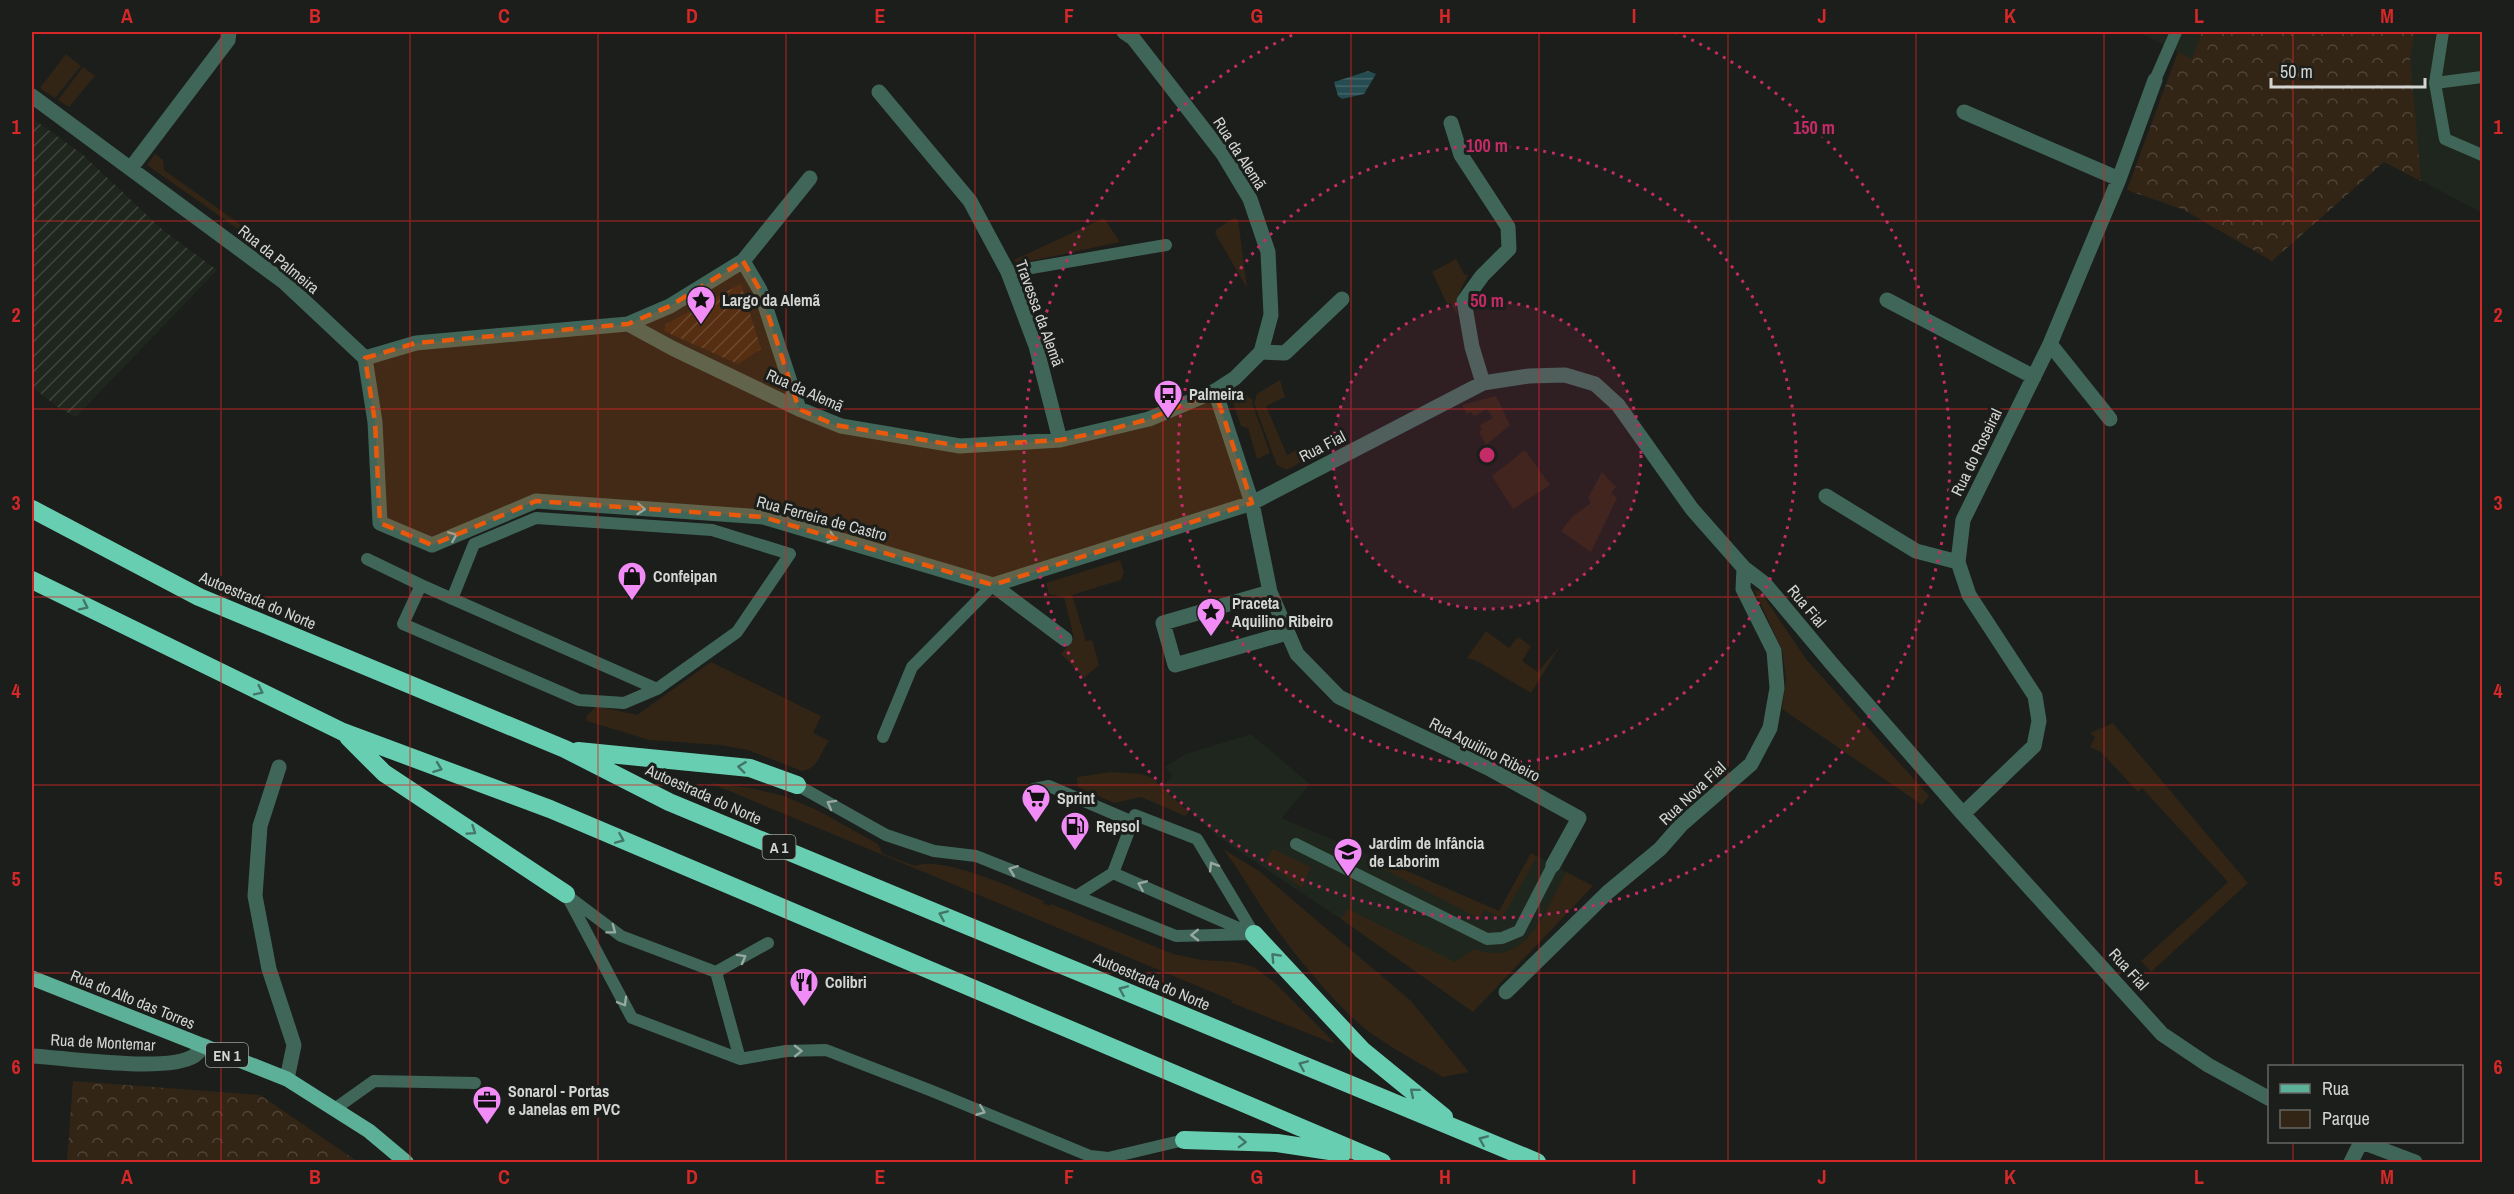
<svg xmlns="http://www.w3.org/2000/svg" width="2514" height="1194" font-family="'Archivo Narrow',sans-serif">
  <defs>
    <pattern id="industrial-furrows" width="10" height="10" patternUnits="userSpaceOnUse" patternTransform="scale(1.5)"><rect width="10" height="10" fill="#1f261d"/><path d="M-1 1l2-2M0 10L10 0M9 11l2-2" fill="none" stroke="#3f453d"/></pattern>
    <pattern id="forest-crowns" width="20" height="18" patternUnits="userSpaceOnUse" patternTransform="scale(1.5)"><rect width="20" height="18" fill="#322515"/><path d="M2 6a3 3 0 1 1 6 0M12 15a3 3 0 1 1 6 0" fill="none" stroke="#4f4436"/></pattern>
    <pattern id="garden-furrows" width="10" height="10" patternUnits="userSpaceOnUse" patternTransform="scale(1.5)"><rect width="10" height="10" fill="#322515"/><path d="M-1 1l2-2M0 10L10 0M9 11l2-2" fill="none" stroke="#4f4436"/></pattern>
    <pattern id="water-rules" width="6" height="5" patternUnits="userSpaceOnUse" patternTransform="scale(1.5)"><rect width="6" height="5" fill="#244c51"/><path d="M0 2.5h6" fill="none" stroke="#436569"/></pattern>
  </defs>
  <rect width="100%" height="100%" fill="#1b1e1a"/>
  <!-- built -->
  <path fill="#1f261d" d="M2138,32h344v181l-304,-161z
    M1251,734l59,50 -28,34 217,93 32,-58 62,33 -120,126 -132,-93 -123,-82 -55,-51 9,-10 -7,-9 21,-13z"/>
  <!-- industrial -->
  <path fill="url(#industrial-furrows)" d="M32,118l50,36 82,77 53,39 -141,147 -17,-9 -27,-21z"/>
  <!-- green -->
  <path fill="#322515" d="M66,54l15,12 -26,32 -15,-10z
    M83,67l12,9 -26,31 -11,-7z
    M155,154l8,6 1,10 80,57 -6,2 -91,-64z
    M1104,218l16,24 -103,22 -3,-4z
    M1234,218l4,1 9,69 -32,-55 2,-4z
    M1456,259l8,15 4,1 -12,25 1,14 -7,-11 -3,1 -15,-32z
    M1280,380l5,17 -19,9 21,49 15,-8 3,13 -18,10 -10,-5 -23,-62 3,-9z
    M1243,393l10,7 -1,3 18,50 -13,6 -9,-31 -7,-2 -8,-23v-4z
    M1496,396l14,29 -24,20 -7,-13 3,-2 -2,-5 13,-7 -6,-9 -13,7 -3,-4 -4,2 -5,-9z
    M1525,450l25,35 -37,24 -21,-33z
    M1602,472l14,15 -5,6 6,5 -26,54 -30,-21 11,-14 19,-14 -3,-5z
    M1120,560l4,13 -3,7 -49,15 14,46 6,-1 7,25 -15,13 -23,-24 13,-16 -10,-41 -15,-3 -3,-11z
    M1754,590l6,1 46,68 123,137 -7,9 -140,-96 4,-30 -4,-29z
    M1486,631l23,17 9,-11 13,9 -9,15 16,11 22,-26 -29,47 -54,-32 -10,-3z
    M711,662l110,54 -8,17 16,8c-10,12 -9,27 -27,30l-54,-21 -28,-5 -71,-5 -62,-19v-5l9,-10 41,9z
    M2113,723l135,160 -97,89 -10,-11 87,-79 -86,-94 -4,4 -37,-40 -11,-5 5,-10 -5,-4z
    M1111,772l30,2 11,4 37,34 -4,4 -44,-19 -27,6 -36,-16 -1,-10z
    M710,783l41,5 33,8 35,15 59,33 5,10 32,12c27,-11 100,23 129,35l-1,2 7,3 1,-2 122,50 29,6 33,2 19,5 20,15 60,60 -2,1 -100,-40 -1,-3z
    M1223,849l36,22 152,130 58,71 -26,5c-24,-14 -48,-27 -71,-43 -32,-23 -80,-82 -103,-116 -16,-23 -28,-46 -46,-69z
    M1273,849l38,18 -9,21 -37,-26z
    M1531,853l6,4 -35,61 -17,-8 -5,9 -108,-56 3,-6 124,54z
    M1566,872l27,14 -120,126 -132,-93 7,-10 107,53 19,-13c53,21 72,-40 92,-77z"/>
  <!-- forest -->
  <path fill="url(#forest-crowns)" d="M2202,32h213l-5,25 11,124 -37,-19 -112,99 -88,-51 -57,-20 51,-138 14,7z
    M73,1081l187,14 98,67h-291z"/>
  <!-- garden -->
  <path fill="url(#garden-furrows)" d="M741,284l20,65 -23,15 -74,-33 2,-7z"/>
  <!-- water -->
  <path fill="url(#water-rules)" d="M1368,71l8,3 -12,20 -22,5 -4,-3 -4,-14z"/>
  <g fill="none" stroke-linecap="round" stroke-linejoin="round">
    <!-- service -->
    <path stroke="#40665a" stroke-width="12" d="M2443,32l-8,51 10,56 37,16
      M2155,80l21,-48
      M2435,83l47,-6
      M1008,272l158,-27
      M367,559l54,26 236,104
      M421,585l-18,39 176,76 45,3 33,-14 80,-57 53,-78 -78,-24 -176,-12 -62,26 -22,55
      M883,737l29,-70 81,-82
      M797,785l89,50 48,16 42,5 200,80 78,-2
      M1028,800l6,-11 15,-3 84,36
      M1296,844l191,95 15,-1 17,-7 34,-66
      M1113,873l22,-58 62,24 57,95
      M566,894l66,124 108,41 46,-8 40,-1 106,41 158,65 18,2 76,-18
      M1078,895l35,-22 139,61
      M569,897l52,39 95,36 24,87
      M716,972l52,-29
      M336,1108l38,-27 101,2"/>
    <!-- minor -->
    <path stroke="#40665a" stroke-width="15" d="M879,92l91,109 38,71 28,74 24,94
      M32,96l252,186 81,76 10,64 5,101 52,22 104,-44 227,16 230,68 259,-82 231,-120 46,-7 36,-1 30,9 23,21 74,104 52,59 21,16 67,80 131,150 199,220 46,31 62,34
      M1964,112l155,67
      M1451,123l10,32 47,72 1,22 -27,27 -18,25 8,46 11,36
      M131,168l97,-128 1,-8
      M743,261l17,29 39,119
      M1887,300l147,77
      M628,324l42,-18 73,-45 67,-83
      M2050,344l60,75
      M1261,352l24,1 57,-54
      M365,358l51,-15 212,-19 44,24 127,61 42,17 119,20 100,-6 89,-21 66,-28 20,-13 26,-26 10,-37 -3,-63 -18,-53 -27,-45 -90,-116 -9,-6
      M1215,391l37,112 18,89 27,62 42,43 149,71 91,50 -26,47
      M1826,496l90,55 42,11
      M993,585l72,54
      M1270,592l-107,31 12,42 112,-32
      M279,767l-19,59 -5,70 14,73 25,76 -7,34
      M1963,814l71,-68 5,-25 -4,-25 -66,-101 -11,-33 5,-42 87,-176 69,-165 36,-99
      M1506,992l102,-100 52,-43 22,-25 69,-60 19,-36 7,-40 -3,-37 -31,-62 1,-21
      M32,1056c35,2 135,17 162,0 4,-3 7,-7 11,-10
      M2362,1142l53,20
      M2351,1162l10,-20"/>
    <!-- primary -->
    <path stroke="#5db098" stroke-width="15" d="M32,978l255,101 82,52 37,31"/>
    <!-- motorway -->
    <path stroke="#68ceb1" stroke-width="18" d="M32,509l167,88 366,152 104,53 868,360
      M32,580l311,152 207,77 832,353
      M348,737l36,36 182,121
      M578,751l172,17 47,17
      M1254,934l108,116 82,67
      M1184,1140l93,3 66,10"/>
  </g>
  <!-- one-way arrows -->
  <defs><path id="oneway-chevron" d="M-2-3.5L2.5 0L-2 3.5" fill="none" stroke-width="1.6" stroke-linecap="round" stroke-linejoin="round" transform="scale(1.5)"/></defs>
  <g stroke="#98a9a2">
    <use href="#oneway-chevron" transform="translate(641 509) rotate(4)"/>
    <use href="#oneway-chevron" transform="translate(453 536) rotate(-23)"/>
    <use href="#oneway-chevron" transform="translate(832 538) rotate(17)"/>
    <use href="#oneway-chevron" transform="translate(831 804) rotate(-151)"/>
    <use href="#oneway-chevron" transform="translate(1213 866) rotate(-121)"/>
    <use href="#oneway-chevron" transform="translate(1013 870) rotate(-159)"/>
    <use href="#oneway-chevron" transform="translate(1142 885) rotate(-157)"/>
    <use href="#oneway-chevron" transform="translate(612 930) rotate(37)"/>
    <use href="#oneway-chevron" transform="translate(1195 935) rotate(179)"/>
    <use href="#oneway-chevron" transform="translate(742 958) rotate(-29)"/>
    <use href="#oneway-chevron" transform="translate(623 1002) rotate(60)"/>
    <use href="#oneway-chevron" transform="translate(798 1051) rotate(-1)"/>
    <use href="#oneway-chevron" transform="translate(981 1111) rotate(22)"/>
  </g>
  <g stroke="#427666">
    <use href="#oneway-chevron" transform="translate(84 606) rotate(26)"/>
    <use href="#oneway-chevron" transform="translate(259 691) rotate(26)"/>
    <use href="#oneway-chevron" transform="translate(742 767) rotate(-173)"/>
    <use href="#oneway-chevron" transform="translate(438 768) rotate(20)"/>
    <use href="#oneway-chevron" transform="translate(472 831) rotate(34)"/>
    <use href="#oneway-chevron" transform="translate(620 839) rotate(23)"/>
    <use href="#oneway-chevron" transform="translate(943 915) rotate(-157)"/>
    <use href="#oneway-chevron" transform="translate(1275 957) rotate(-133)"/>
    <use href="#oneway-chevron" transform="translate(1123 990) rotate(-157)"/>
    <use href="#oneway-chevron" transform="translate(1303 1065) rotate(-157)"/>
    <use href="#oneway-chevron" transform="translate(1414 1092) rotate(-140)"/>
    <use href="#oneway-chevron" transform="translate(1483 1140) rotate(-157)"/>
    <use href="#oneway-chevron" transform="translate(1242 1142) rotate(2)"/>
  </g>
  <!-- marked area -->
  <path fill="#e8590c" fill-opacity="0.2" stroke="#e8590c" stroke-width="4.5" stroke-dasharray="12 8" stroke-linejoin="round" d="M743,261l17,29 39,119 36,16 125,21 100,-6 41,-8 48,-13 66,-28 37,112 -259,82 -230,-68 -227,-16 -104,44 -52,-22 -5,-101 -10,-64 51,-15 212,-19 42,-18z"/>
  <!-- grid -->
  <path fill="none" stroke="#d62828" stroke-width="1.5" stroke-opacity="0.55" d="M221,32v1130M410,32v1130M598,32v1130M786,32v1130M975,32v1130M1163,32v1130M1351,32v1130M1539,32v1130M1728,32v1130M1916,32v1130M2104,32v1130M2293,32v1034M32,221h2450M32,409h2450M32,597h2450M32,785h2450M32,973h2450M2293,1142v20"/>
  <!-- distance rings -->
  <circle cx="1487" cy="455" r="154" fill="#c42b67" fill-opacity=".12"/>
  <g fill="none" stroke="#c42b67" stroke-width="3" stroke-dasharray="3 6">
    <circle cx="1487" cy="455" r="154"/>
    <circle cx="1487" cy="455" r="309"/>
    <path d="M1675 32A463 463 0 1 1 1299 32"/>
  </g>
  <!-- icons -->
  <defs>
    <g id="sight-pin" transform="scale(1.5)"><path d="M0 17L-7.5 6A9.5 9.5 0 1 1 7.5 6Z" fill="#f18bf5" stroke="#1b1e1a"/><path d="M0-6L1.8-2.2L6-1.7L2.9 1.2L3.7 5.4L0 3.3L-3.7 5.4L-2.9 1.2L-6-1.7L-1.8-2.2Z" fill="#111"/></g>
    <g id="bus-pin" transform="scale(1.5)"><path d="M0 17L-7.5 6A9.5 9.5 0 1 1 7.5 6Z" fill="#f18bf5" stroke="#1b1e1a"/><path d="M-5-6H5V4H4V6H2V4H-2V6H-4V4H-5ZM-3.5-4V0h7V-4ZM-3.5 1.2v1.5H-2V1.2ZM2 1.2v1.5H3.5V1.2Z" fill="#111"/></g>
    <g id="shop-pin" transform="scale(1.5)"><path d="M0 17L-7.5 6A9.5 9.5 0 1 1 7.5 6Z" fill="#f18bf5" stroke="#1b1e1a"/><path d="M-5-2.5h2.3a2.7 3.5 0 0 1 5.4 0H5L5.5 6h-11ZM-1.5-2.5h3a1.5 2.3 0 0 0-3 0Z" fill="#111"/></g>
    <g id="supermarket-pin" transform="scale(1.5)"><path d="M0 17L-7.5 6A9.5 9.5 0 1 1 7.5 6Z" fill="#f18bf5" stroke="#1b1e1a"/><path d="M-6-5.5h2.5l.6 2H6L4.5 2H-2.5L-4.4-4H-6ZM-1.5 3.2a1.3 1.3 0 1 0 .1 0ZM3 3.2a1.3 1.3 0 1 0 .1 0Z" fill="#111"/></g>
    <g id="fuel-pin" transform="scale(1.5)"><path d="M0 17L-7.5 6A9.5 9.5 0 1 1 7.5 6Z" fill="#f18bf5" stroke="#1b1e1a"/><path d="M-5.5-6h7V0h2V4h1.3V-2.5L3-4.5l.8-.8L6-3V5H2.5V1h-1V6h-7ZM-4.2-4.7v3.2H.2V-4.7Z" fill="#111"/></g>
    <g id="school-pin" transform="scale(1.5)"><path d="M0 17L-7.5 6A9.5 9.5 0 1 1 7.5 6Z" fill="#f18bf5" stroke="#1b1e1a"/><path d="M0-5L7-2L0 1L-7-2ZM-4 1L0 2.5L4 1V4Q0 6-4 4Z" fill="#111"/></g>
    <g id="restaurant-pin" transform="scale(1.5)"><path d="M0 17L-7.5 6A9.5 9.5 0 1 1 7.5 6Z" fill="#f18bf5" stroke="#1b1e1a"/><path d="M-5-6h1v4h1v-4h1v4h1v-4h1v5L-1.5 .5V6h-2V.5L-5-1ZM5-6V6H3V1.5H1.5Q1.5-4 5-6Z" fill="#111"/></g>
    <g id="office-pin" transform="scale(1.5)"><path d="M0 17L-7.5 6A9.5 9.5 0 1 1 7.5 6Z" fill="#f18bf5" stroke="#1b1e1a"/><path d="M-6-3h4V-5.5h4V-3h4V5H-6ZM-1-4.5V-3h2v-1.5ZM-6 0V1H6V0Z" fill="#111"/></g>
  </defs>
  <g fill-rule="evenodd">
    <use href="#sight-pin" x="701" y="300"/>
    <use href="#bus-pin" x="1168" y="394"/>
    <use href="#shop-pin" x="632" y="576"/>
    <use href="#sight-pin" x="1211" y="612"/>
    <use href="#supermarket-pin" x="1036" y="798"/>
    <use href="#fuel-pin" x="1075" y="826"/>
    <use href="#school-pin" x="1348" y="852"/>
    <use href="#restaurant-pin" x="804" y="982"/>
    <use href="#office-pin" x="487" y="1100"/>
  </g>
  <g text-anchor="middle" dominant-baseline="central" stroke-width="6" stroke-linejoin="round" paint-order="stroke">
    <!-- shield labels -->
    <g fill="#1b1e1a" stroke="#9c9e9b" stroke-width="1.5">
      <rect x="762.5" y="835" width="33" height="24" rx="4.5"/>
      <rect x="206" y="1043" width="42" height="24" rx="4.5"/>
    </g>
    <g font-size="15" font-weight="bold" fill="#d3d5d2">
      <text x="779" y="847">A 1</text>
      <text x="227" y="1055">EN 1</text>
    </g>
    <!-- street labels -->
    <g font-size="16" fill="#d3d5d2" stroke="#1b1e1a">
      <text transform="translate(1240 153) rotate(57)">Rua da Alemã</text>
      <text transform="translate(279 259) rotate(39)">Rua da Palmeira</text>
      <text transform="translate(1040 313) rotate(70)">Travessa da Alemã</text>
      <text transform="translate(805 390) rotate(24)">Rua da Alemã</text>
      <text transform="translate(1322 446) rotate(-27)">Rua Fial</text>
      <text transform="translate(1976 452) rotate(-64)">Rua do Roseiral</text>
      <text transform="translate(822 518) rotate(15)">Rua Ferreira de Castro</text>
      <text transform="translate(258 600) rotate(23)">Autoestrada do Norte</text>
      <text transform="translate(1807 606) rotate(50)">Rua Fial</text>
      <text transform="translate(1485 749) rotate(27)">Rua Aquilino Ribeiro</text>
      <text transform="translate(1692 793) rotate(-43)">Rua Nova Fial</text>
      <text transform="translate(704 794) rotate(24)">Autoestrada do Norte</text>
      <text transform="translate(2129 969) rotate(48)">Rua Fial</text>
      <text transform="translate(1152 981) rotate(23)">Autoestrada do Norte</text>
      <text transform="translate(133 999) rotate(22)">Rua do Alto das Torres</text>
      <text transform="translate(103 1042) rotate(3)">Rua de Montemar</text>
    </g>
    <!-- poi labels -->
    <g font-size="16" font-weight="bold" fill="#d3d5d2" stroke="#1b1e1a" text-anchor="start">
      <text x="722" y="300">Largo da Alemã</text>
      <text x="1189" y="394">Palmeira</text>
      <text x="653" y="576">Confeipan</text>
      <text x="1232" y="603">Praceta<tspan x="1232" dy="18">Aquilino Ribeiro</tspan></text>
      <text x="1057" y="798">Sprint</text>
      <text x="1096" y="826">Repsol</text>
      <text x="1369" y="843">Jardim de Infância<tspan x="1369" dy="18">de Laborim</tspan></text>
      <text x="825" y="982">Colibri</text>
      <text x="508" y="1091">Sonarol - Portas<tspan x="508" dy="18">e Janelas em PVC</tspan></text>
    </g>
  </g>
  <circle cx="1487" cy="455" r="9" fill="#c42b67" stroke="#1b1e1a" stroke-width="3"/>
  <g font-size="18" text-anchor="middle" font-weight="bold" fill="#c42b67" stroke="#1b1e1a" stroke-width="6" stroke-linejoin="round" paint-order="stroke">
    <text x="1814" y="134">150 m</text>
    <text x="1487" y="152">100 m</text>
    <text x="1487" y="307">50 m</text>
  </g>
  <!-- border -->
  <rect width="2514" height="1194" fill="none" stroke="#1b1e1a" stroke-width="66"/>
  <!-- legend -->
  <rect x="2268" y="1065" width="195" height="78" fill="#1b1e1a" stroke="#656764" stroke-width="1.5"/>
  <rect x="2280" y="1084" width="30" height="9" fill="#5db098" stroke="#656764" stroke-width="1.5"/>
  <text x="2322" y="1095" font-size="18" fill="#d3d5d2">Rua</text>
  <rect x="2280" y="1110" width="30" height="18" fill="#322515" stroke="#656764" stroke-width="1.5"/>
  <text x="2322" y="1125" font-size="18" fill="#d3d5d2">Parque</text>
  <!-- scale -->
  <path d="M2271 78v9h154v-9" fill="none" stroke="#d3d5d2" stroke-width="3"/>
  <text x="2280" y="78" font-size="18" fill="#d3d5d2" stroke="#1b1e1a" stroke-width="4.5" paint-order="stroke">50 m</text>
  <rect x="33" y="33" width="2448" height="1128" fill="none" stroke="#d62828" stroke-width="2"/>
  <g font-size="20" text-anchor="middle" font-weight="bold" fill="#d62828">
    <text x="127" y="23">A</text>
    <text x="315" y="23">B</text>
    <text x="504" y="23">C</text>
    <text x="692" y="23">D</text>
    <text x="880" y="23">E</text>
    <text x="1069" y="23">F</text>
    <text x="1257" y="23">G</text>
    <text x="1445" y="23">H</text>
    <text x="1634" y="23">I</text>
    <text x="1822" y="23">J</text>
    <text x="2010" y="23">K</text>
    <text x="2199" y="23">L</text>
    <text x="2387" y="23">M</text>
    <text x="16" y="134">1</text>
    <text x="2498" y="134">1</text>
    <text x="16" y="322">2</text>
    <text x="2498" y="322">2</text>
    <text x="16" y="510">3</text>
    <text x="2498" y="510">3</text>
    <text x="16" y="698">4</text>
    <text x="2498" y="698">4</text>
    <text x="16" y="886">5</text>
    <text x="2498" y="886">5</text>
    <text x="16" y="1074">6</text>
    <text x="2498" y="1074">6</text>
    <text x="127" y="1184">A</text>
    <text x="315" y="1184">B</text>
    <text x="504" y="1184">C</text>
    <text x="692" y="1184">D</text>
    <text x="880" y="1184">E</text>
    <text x="1069" y="1184">F</text>
    <text x="1257" y="1184">G</text>
    <text x="1445" y="1184">H</text>
    <text x="1634" y="1184">I</text>
    <text x="1822" y="1184">J</text>
    <text x="2010" y="1184">K</text>
    <text x="2199" y="1184">L</text>
    <text x="2387" y="1184">M</text>
  </g>
</svg>
